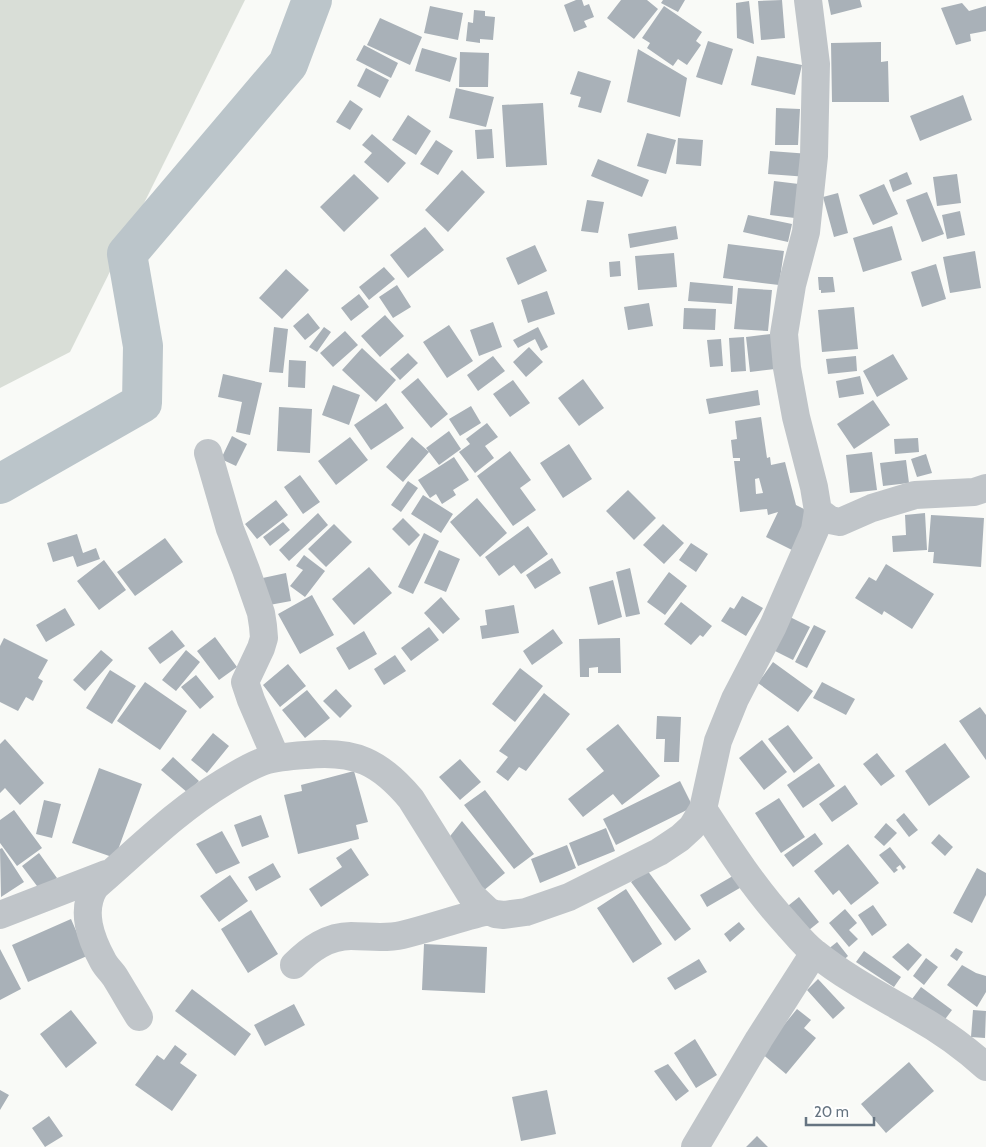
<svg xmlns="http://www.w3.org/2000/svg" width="986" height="1147" font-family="Cabin,sans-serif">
  <rect width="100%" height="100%" fill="#f9faf7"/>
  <!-- green -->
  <path fill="#d9ded7" d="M0,0h245l-175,352 -70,36z"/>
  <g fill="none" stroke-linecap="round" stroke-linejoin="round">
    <!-- river -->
    <path stroke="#bbc5ca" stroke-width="40" d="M0,484l142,-81 1,-57 -16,-92 161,-190 24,-64"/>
  </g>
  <!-- building -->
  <path fill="#a9b1b8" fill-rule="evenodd" d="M576,0h6l2,6 5,-2 5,13 -10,4 3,6 -13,5 -10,-27z
    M621,0h26l11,9 -24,30 -27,-21z
    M663,0h22l-7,12 -17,-9z
    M782,0l3,38 -24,2 -3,-39z
    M828,0h32l2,7 -31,8z
    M749,1l5,43 -17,-6 -1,-35z
    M962,3l7,8 17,-5v25l-16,3 1,7 -15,4 -15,-37z
    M430,6l33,7 -5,27 -34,-7z
    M664,6l38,26 -6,9 5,4 -14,20 -9,-6 -5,7 -26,-18 3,-5 -8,-5z
    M474,10l11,1v5l10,1 -2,23 -13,-1v4l-14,-2 2,-19 5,1z
    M380,18l42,19 -12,28 -43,-20z
    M708,41l25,8 -11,36 -26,-8z
    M881,42v20l7,-1 1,41h-57l-1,-59z
    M364,45l34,18 -7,15 -35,-18z
    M422,48l35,10 -7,24 -35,-11z
    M638,49l49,29 -7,39 -53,-15z
    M460,52l29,1 -1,34h-29z
    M757,56l45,9 -7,30 -44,-10z
    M366,68l23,12 -9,18 -23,-12z
    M578,71l33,10 -10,32 -23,-6 3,-10 -11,-3z
    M456,88l38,9 -8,30 -37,-9z
    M963,95l9,25 -52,21 -10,-25z
    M350,100l13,9 -13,21 -14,-8z
    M543,103l4,62 -41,2 -4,-62z
    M776,108l24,1 -2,36h-23z
    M408,115l23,16 -15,24 -24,-15z
    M492,129l2,29 -17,1 -2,-29z
    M647,133l29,7 -10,34 -29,-8z
    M372,134l34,29 -18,20 -24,-21 8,-9 -10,-8z
    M678,138l25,2 -2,26 -25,-2z
    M436,140l17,11 -15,24 -18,-11z
    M770,151l40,3 -2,23 -40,-3z
    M598,159l51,21 -7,17 -51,-21z
    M462,170l23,22 -37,40 -23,-22z
    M907,172l5,12 -19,8 -4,-12z
    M354,174l25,24 -35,34 -24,-25z
    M957,174l4,29 -24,3 -4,-29z
    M774,181l33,4 -4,34 -33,-4z
    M884,184l14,30 -25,11 -14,-30z
    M927,192l17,42 -22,8 -16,-42z
    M838,193l10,40 -14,4 -11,-40z
    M587,200l17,2 -6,31 -17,-2z
    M960,211l5,24 -18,4 -5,-24z
    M748,215l44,9 -4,18 -45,-10z
    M676,226l2,13 -48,9 -2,-14z
    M892,226l10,34 -39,12 -10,-34z
    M425,227l19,23 -36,28 -18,-23z
    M728,244l56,7 -5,34 -56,-7z
    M535,245l12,26 -29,14 -12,-27z
    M975,251l6,37 -31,5 -7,-36z
    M674,253l3,34 -39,3 -3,-34z
    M620,261l1,15 -11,1 -1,-15z
    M936,264l10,35 -24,8 -11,-35z
    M384,267l11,12 -26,21 -10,-13z
    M286,269l23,21 -27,29 -23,-21z
    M818,277h15l2,15 -14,1v-3h-2z
    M690,282l43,4 -1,18 -44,-3z
    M397,285l14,22 -18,11 -14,-21z
    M738,288l34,2 -4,41 -34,-2z
    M547,291l8,23 -27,9 -7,-23z
    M359,294l10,13 -18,14 -10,-13z
    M649,303l4,23 -25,4 -4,-23z
    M854,307l4,42 -36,3 -4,-42z
    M684,308l32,1 -1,21 -32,-1z
    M308,313l12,15 -15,12 -12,-14z
    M385,315l19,21 -24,21 -19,-21z
    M493,322l9,25 -23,9 -9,-26z
    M449,325l24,36 -26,17 -24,-36z
    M274,327l14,2 -5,44 -14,-1z
    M324,327l7,5 -14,20 -8,-5z
    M538,327l10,20 -7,4 -6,-12 -17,9 -5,-8z
    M345,331l13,14 -25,22 -13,-14z
    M771,334l4,35 -25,3 -4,-35z
    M744,337l2,34 -15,1 -2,-34z
    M721,339l2,27 -13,1 -3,-27z
    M529,347l14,15 -17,15 -13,-15z
    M362,348l34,32 -20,22 -34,-32z
    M408,353l10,10 -18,17 -10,-11z
    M893,354l15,25 -31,18 -14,-26z
    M493,356l12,15 -27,20 -11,-16z
    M856,356l1,15 -29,3 -2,-15z
    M289,360l17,1 -1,27 -17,-1z
    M223,374l39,9 -12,52 -14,-3 6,-30 -24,-5z
    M860,376l4,18 -25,4 -3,-17z
    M418,378l30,36 -17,14 -30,-36z
    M583,379l21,29 -25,18 -21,-28z
    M513,380l17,23 -20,14 -17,-23z
    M333,385l27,10 -11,30 -27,-10z
    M758,390l2,15 -51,9 -3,-15z
    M873,400l17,25 -36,24 -17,-25z
    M386,403l18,25 -33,22 -17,-25z
    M471,406l10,17 -21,13 -11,-17z
    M279,407l33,2 -2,44 -33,-2z
    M761,417l6,41 3,-1 1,8 14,-3 11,43 18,9 -18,38 -30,-15 12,-25 -10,3 -1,-6 -27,3 -6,-51h6v-3h-7l-2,-18 6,-1 -2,-18zM759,478l4,15 -7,1 -1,-15z
    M487,423l11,14 -13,9 9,12 -19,15 -16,-21 11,-8 -4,-5z
    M449,431l12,18 -22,16 -10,-13 -26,30 -17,-15 26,-30 17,15 -3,-4z
    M232,436l15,8 -11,22 -15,-7z
    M350,437l18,23 -32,25 -18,-24z
    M918,438l1,14 -24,2 -1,-15z
    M569,444l23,35 -29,19 -23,-35z
    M510,451l21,29 -11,8 16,22 -23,16 -36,-50z
    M872,452l5,38 -27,3 -4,-38z
    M926,454l6,19 -15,4 -6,-18z
    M454,457l15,23 -16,10 3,5 -14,9 -6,-10 -6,4 -12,-18z
    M906,460l3,23 -26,3 -3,-23z
    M300,475l20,27 -17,12 -19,-27z
    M408,481l10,7 -17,24 -10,-7z
    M628,490l28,28 -22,22 -28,-29z
    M423,495l30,19 -12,19 -30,-19z
    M477,498l30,35 -27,24 -30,-35z
    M276,500l12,15 -31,24 -12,-15z
    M318,513l10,12 -39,36 -10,-11z
    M925,513l2,37 -34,2 -1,-16 14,-1 -1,-20z
    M931,515l53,3 -3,49 -48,-4 1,-11h-6z
    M403,518l17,17 -11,11 -17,-17z
    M283,522l7,8 -20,16 -7,-9z
    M334,524l18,18 -26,25 -18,-18z
    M663,524l21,19 -20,21 -21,-19z
    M528,526l20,28 -27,20 -7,-9 -15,11 -14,-19z
    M424,533l15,8 -26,53 -15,-7z
    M77,534l6,19 13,-5 4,11 -23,8 -4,-11 -20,6 -6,-19z
    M165,538l18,24 -48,34 -18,-24z
    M691,543l17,11 -12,18 -17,-12z
    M439,550l21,9 -14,33 -22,-9z
    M304,555l21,16 -20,26 -15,-11 13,-16 -7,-4z
    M552,558l9,15 -26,16 -9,-14z
    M104,560l22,30 -27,20 -22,-29z
    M886,564l48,30 -22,35 -28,-18 -2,4 -27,-17 14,-21 7,4z
    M369,567l23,26 -38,32 -22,-26z
    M630,568l10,46 -14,3 -10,-45z
    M669,572l18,14 -22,29 -18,-13z
    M286,573l5,28 -27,5 -6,-27z
    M613,580l9,37 -24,8 -9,-38z
    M312,595l22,40 -34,19 -22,-40z
    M742,596l21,12 -17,28 -25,-15 9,-14 4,2z
    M441,597l19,22 -17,15 -19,-21z
    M681,602l31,24 -9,11 -3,-2 -9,10 -27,-21z
    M514,605l5,28 -37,6 -2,-13 7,-1 -2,-15z
    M65,608l10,17 -29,17 -10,-17z
    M790,617l20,10 -17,33 -20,-10z
    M814,625l12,6 -19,37 -12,-6z
    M429,627l10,13 -28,21 -10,-13z
    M553,629l10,14 -31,22 -9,-14z
    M172,630l13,16 -25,18 -12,-16z
    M364,631l13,23 -28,16 -13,-22z
    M215,637l22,30 -18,13 -22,-29z
    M4,638l44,22 -10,18 5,3 -10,20 -7,-4 -8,14 -18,-9v-56z
    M620,638l1,35h-23v-6l-9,1v9h-9l-1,-38z
    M101,650l12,10 -28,31 -12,-11z
    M186,650l14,12 -24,29 -14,-11z
    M395,655l11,16 -22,14 -10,-16z
    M773,662l40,29 -15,21 -40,-29z
    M288,664l18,22 -26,21 -17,-22z
    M520,668l23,18 -28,36 -23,-18z
    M110,670l26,16 -24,38 -26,-16z
    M196,675l18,22 -14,12 -19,-22z
    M145,682l42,29 -27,39 -43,-29z
    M822,682l33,17 -9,16 -33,-17z
    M336,689l16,17 -12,12 -17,-17z
    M307,690l23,28 -25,20 -23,-28z
    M544,693l26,21 -44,57 -7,-4 -11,14 -12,-9 12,-15 -9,-6z
    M980,707l6,8v45l-27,-39z
    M657,716l24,1 -2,45h-15l1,-23h-9z
    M618,724l42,52 -38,29 -9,-11 -30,23 -15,-18 36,-28 -18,-22z
    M788,725l25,33 -19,15 -26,-34z
    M213,733l16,13 -22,27 -16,-13z
    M5,739l39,44 -24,22 -15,-17 -5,5v-49z
    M762,740l25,32 -23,18 -25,-32z
    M945,743l25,34 -41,29 -24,-35z
    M877,753l18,23 -14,10 -18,-22z
    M173,757l26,24 -11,12 -27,-23z
    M460,759l21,23 -21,18 -21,-23z
    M819,763l16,23 -32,22 -16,-23z
    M99,768l43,16 -27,74 -43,-15z
    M354,771l14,51 -12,3 3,14 -61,15 -14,-59 18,-4 -1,-6z
    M680,781l13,26 -77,38 -13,-26z
    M845,785l13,19 -26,18 -13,-18z
    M485,790l49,64 -20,15 -50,-64z
    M779,798l26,39 -24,16 -26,-40z
    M44,800l17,4 -9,34 -16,-4z
    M14,810l28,38 -25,18 -17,-23v-23z
    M904,813l14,17 -9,7 -13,-17z
    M261,815l8,22 -27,10 -8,-22z
    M462,821l43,52 -22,18 -36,-51z
    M886,823l11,10 -13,13 -10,-9z
    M606,828l9,23 -37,15 -9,-23z
    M222,831l18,32 -24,11 -20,-30z
    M815,833l8,11 -30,23 -9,-12z
    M939,834l14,13 -8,9 -14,-13z
    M848,844l31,39 -28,22 -12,-15 -6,5 -19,-24z
    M567,845l9,23 -36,15 -9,-24z
    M890,847l16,20 -3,3 -3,-5 -4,3 2,2 -4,3 -15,-18z
    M2,848l22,34 -23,15 -1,-48z
    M351,848l18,27 -48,32 -12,-18 33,-22 -6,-9z
    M39,853l18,25 -17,12 -18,-24z
    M273,863l8,14 -25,14 -8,-14z
    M977,868l9,5v22l-14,28 -19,-10z
    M647,870l44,59 -16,12 -44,-59z
    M738,873l7,12 -38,22 -7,-12z
    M230,875l18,26 -29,21 -19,-26z
    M626,889l36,55 -29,19 -36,-55z
    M799,897l20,25 -15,12 -20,-25z
    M873,905l14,20 -15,11 -14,-21z
    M845,909l12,14 -8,7 9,9 -9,8 -20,-24z
    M251,910l27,44 -30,19 -27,-44z
    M71,919l16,37 -59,26 -16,-37z
    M739,922l6,7 -15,13 -6,-8z
    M837,942l11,14 -10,9 -11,-15z
    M908,943l14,12 -14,16 -16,-14z
    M424,944l63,3 -2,46 -63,-3z
    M956,948l7,4 -6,9 -7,-5z
    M0,949l21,40 -21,11z
    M864,951l37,26 -7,10 -38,-25z
    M926,958l12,9 -14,18 -11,-9z
    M699,959l8,13 -32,18 -8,-12z
    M962,965l14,8 10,3v16l-9,15 -30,-22z
    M818,979l27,29 -12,11 -26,-29z
    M921,987l31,23 -9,12 -31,-23z
    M192,989l59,45 -16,22 -60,-45z
    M294,1004l11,21 -40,21 -11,-21z
    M797,1009l14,11 -7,8 12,10 -30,36 -25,-21z
    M71,1010l26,33 -31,25 -26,-34z
    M973,1010l13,1 -1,27 -14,-1z
    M695,1039l22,36 -21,13 -22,-35z
    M175,1045l12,9 -7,9 17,12 -25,36 -37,-26 22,-30 7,5z
    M909,1062l25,29 -48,42 -25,-29z
    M668,1064l21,27 -13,10 -22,-30z
    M0,1090l9,5 -9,15z
    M547,1090l9,44 -35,7 -9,-44z
    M49,1116l14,20 -18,11 -13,-19z
    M757,1136l11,11h-22z"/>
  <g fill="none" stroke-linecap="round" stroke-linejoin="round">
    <!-- minor -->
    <path stroke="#c0c5c9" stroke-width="28" d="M208,453l22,76 16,41 15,43 2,13 1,12 -3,10 -16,34 6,18 25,58
      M818,511l12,9 10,2 32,-14 43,-13 59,-3 12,-4
      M703,809c26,40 51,79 83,114 9,10 18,22 29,30 31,25 66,43 100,63 25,14 49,31 71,51
      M0,915l106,-41
      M294,965c16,-16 34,-29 57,-29 17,0 34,3 51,-1 29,-7 56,-17 86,-24
      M139,1017c-8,-13 -16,-27 -24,-40 -4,-6 -9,-10 -12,-16 -12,-22 -23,-50 -8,-74 42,-36 81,-76 129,-105 13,-8 26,-16 40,-21 13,-4 28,-5 42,-6 49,-5 74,7 105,44l60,96 17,16 7,3 9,1 22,-3 43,-15 90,-45 21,-14 12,-11 11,-18 15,-68 17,-42 38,-73 42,-96 3,-19 -4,-24 -18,-70 -9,-49 -3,-34 8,-49 14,-53 8,-76 2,-92 -8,-64
      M695,1147l64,-108 55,-86"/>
  </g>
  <!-- scale -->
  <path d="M806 1117v8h68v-8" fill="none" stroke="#667481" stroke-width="2.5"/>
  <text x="814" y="1117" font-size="15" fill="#667481" stroke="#ffffff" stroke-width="4" paint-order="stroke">20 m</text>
</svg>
